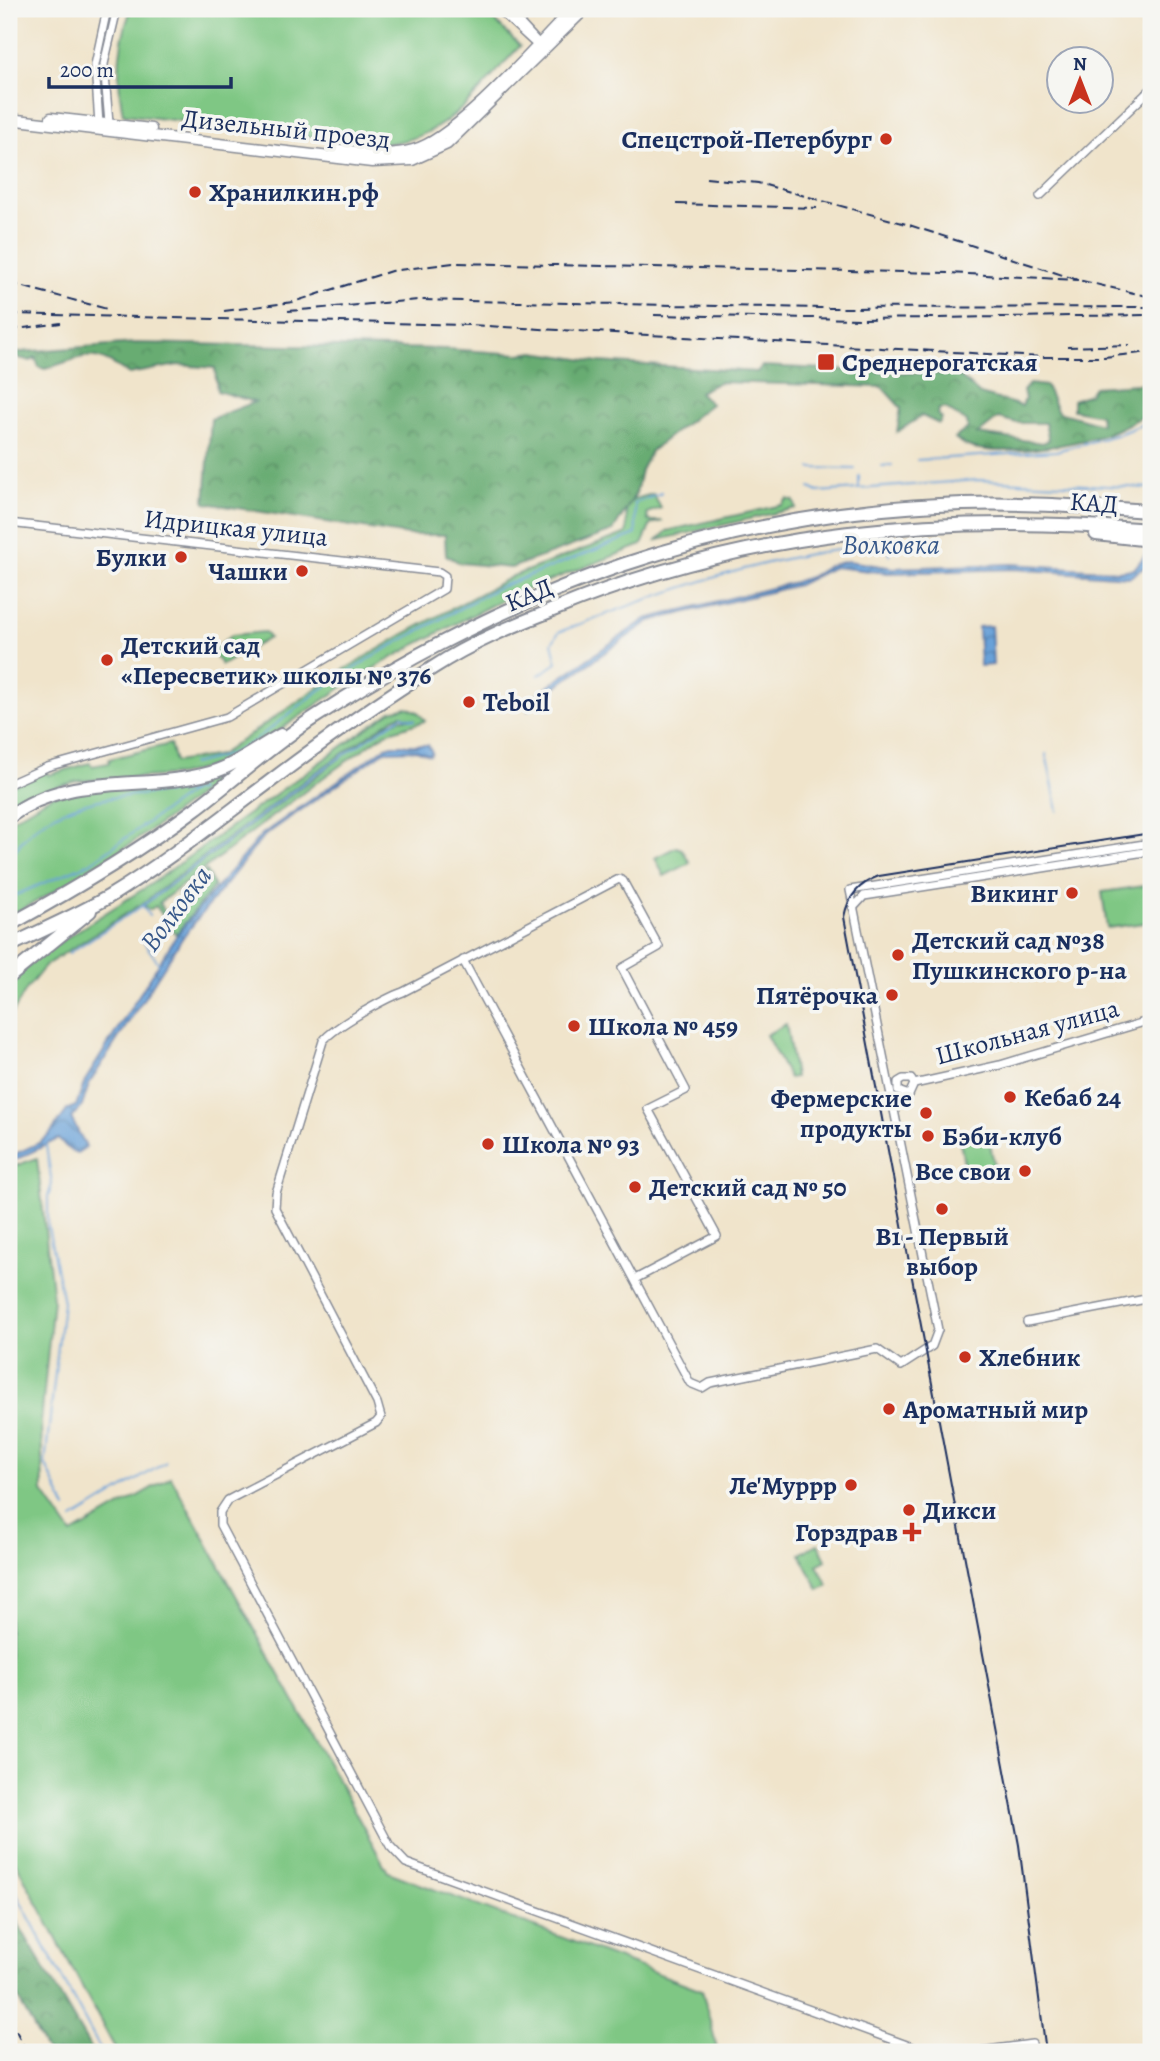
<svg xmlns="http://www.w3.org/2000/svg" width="1160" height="2061" font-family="Alegreya,serif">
  <defs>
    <pattern id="forest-crowns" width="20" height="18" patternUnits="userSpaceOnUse" patternTransform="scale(1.75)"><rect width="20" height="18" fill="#67ac72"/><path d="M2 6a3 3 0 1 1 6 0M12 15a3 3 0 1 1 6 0" fill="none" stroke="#548c61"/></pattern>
    <pattern id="water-waves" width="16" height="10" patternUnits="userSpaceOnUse" patternTransform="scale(1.75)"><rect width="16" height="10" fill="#69a1d8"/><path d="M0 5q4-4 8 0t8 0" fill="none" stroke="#5684b2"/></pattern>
  </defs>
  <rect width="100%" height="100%" fill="#f6f6f2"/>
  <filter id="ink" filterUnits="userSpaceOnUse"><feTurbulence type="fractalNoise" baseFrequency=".0143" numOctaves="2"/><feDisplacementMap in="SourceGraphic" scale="14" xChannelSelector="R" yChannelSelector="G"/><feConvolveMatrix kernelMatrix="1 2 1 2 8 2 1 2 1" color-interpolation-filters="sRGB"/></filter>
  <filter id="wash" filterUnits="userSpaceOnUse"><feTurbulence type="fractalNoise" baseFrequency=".00686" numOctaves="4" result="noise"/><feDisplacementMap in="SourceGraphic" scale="28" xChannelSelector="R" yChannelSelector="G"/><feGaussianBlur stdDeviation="1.57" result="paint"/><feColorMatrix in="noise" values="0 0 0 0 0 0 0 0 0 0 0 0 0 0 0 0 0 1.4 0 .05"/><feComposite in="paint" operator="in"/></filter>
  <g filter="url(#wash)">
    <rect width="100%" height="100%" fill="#f0e4cb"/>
    <!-- green -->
    <path fill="#7fc784" stroke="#4d7b71" stroke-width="2" d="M131,9h352l37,37c-47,49 -76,100 -150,98l-247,-30c-7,-36 -5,-71 8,-105z
      M653,494l8,14 -14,5 1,8h15l-12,3 -9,21 -135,52 -90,47 -64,36 -116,79 -57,16 -103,6 -43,13 -25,17v-24l36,-17 3,5 42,-12 2,3 17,-3v-4l61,-15 5,18 45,-7 122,-84 62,-37 109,-58 114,-43 -1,-28 9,-6z
      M787,499l7,2 2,7 -138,32 9,-9 115,-26z
      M265,632l4,6 -47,27 -8,-10 1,-7 17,-13z
      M407,707l11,5 7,9 -39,12 -69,49 -158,121 9,15 17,-12 -7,-11 28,-24 8,15 -38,48 -20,-28 -7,4 -5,-5 219,-164c18,-12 33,-27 53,-21l-15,-5 -7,3 -81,56 -170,129 -97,62 -20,25 -17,29v-34l32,-31 110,-70 240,-173z
      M228,773c-69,54 -141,103 -219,143v-95l44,-26z
      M676,847l6,2 8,14 -26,13 -9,-18z
      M1151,885v37l-44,6 -5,-36z
      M786,1024l9,53 -6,1 -23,-43z
      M987,1130l8,38 -29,6 -7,-38z
      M37,1158l16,141 -12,123 2,70 29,42 99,-57 217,395 314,118 16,62h-601l-108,-202v-682z
      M818,1544l8,16 -9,5 11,20 -9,5 -19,-36z"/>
    <!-- forest -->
    <path fill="url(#forest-crowns)" stroke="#416e68" stroke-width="2" fill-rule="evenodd" d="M135,343l312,6 72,5 16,-2 64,10 158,10 5,-6 196,9 22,19 42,12 3,-7 -2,-8 6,-7 17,2 12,26 43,12 -1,-9 -27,-5v-10l16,-6 5,-7 57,-4v30c-15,6 -29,15 -44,21 -31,10 -128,30 -152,4l13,-10 -1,-6 -22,-14 -6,1 -1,5 4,5 -3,5 -17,-8 -25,16 4,-24 -19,-21 -163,-5 -20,10 12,12 -60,47 -10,19 -5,23 -23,38 -102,37 -51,-5 -14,-8 -1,-20h-37l-203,-32 6,-84 44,-17 -38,-11 -2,-23 -37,-3 -49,9c-39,-27 -42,-18 -84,-5l-6,-2 -4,-10 -4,4 -20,-5 -1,-3zM998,418l19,5h28l4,17 -6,3 -65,-9z
      M9,1908l84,144h-46l-38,-71z"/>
    <!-- water -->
    <path fill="url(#water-waves)" stroke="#42689b" stroke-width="2" d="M1151,481l-3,77 -5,10 -13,9 -116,-8 -126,4 -54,-6 -36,18 -148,36 -109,76 -13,13 -4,-7 122,-84 149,-37 17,-6 18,-11 18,-4 46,7 118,-4 106,7 16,-2 12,-15z
      M991,626l2,39 -13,1 -2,-39z
      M393,745h35l4,7 -2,3 -14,-5 -31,1 -121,85 -81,101 -94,147 -7,22 -11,12 15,29 -9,6 -6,-2 -13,-12 -49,24v-6l30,-14 10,-8 19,-26 8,-3 9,-25 93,-148 83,-98 125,-88z"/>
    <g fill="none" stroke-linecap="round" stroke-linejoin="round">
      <!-- stream -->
      <path stroke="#69a1d8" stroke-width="2" d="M917,460l139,-9 60,-16 35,-14
        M882,466l10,-1
        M811,468l44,1
        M810,488l8,4 160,-12 173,8
        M859,488v-12
        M889,545v10
        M1143,566l8,3
        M539,675l18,-12 -5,-20 7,-11c76,-29 156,-59 236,-75 47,-10 96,-12 145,-15
        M1046,754l12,57
        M192,764l37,-9 25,-14 66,-51 62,-39 113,-62 141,-55 -1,-31 27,-10
        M9,861c35,-70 123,-65 190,-70l-2,-3
        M9,898l81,-35 101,-71
        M143,906l6,10
        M141,938l19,27
        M69,953l73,-47 172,-131 88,-59 13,4
        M46,1145l6,39 -4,13v30l15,75 -18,161 21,46
        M73,1519l93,-57
        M9,1880l93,172"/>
    </g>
  </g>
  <g filter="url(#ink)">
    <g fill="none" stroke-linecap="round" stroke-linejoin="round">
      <!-- street casing -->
      <g stroke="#868a94" stroke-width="10">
        <path id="street" d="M498,9l43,40
          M507,9l35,38
          M99,124l-4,-59 12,-56
          M105,127l4,-4 -5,-59 13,-55
          M1040,196l111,-107
          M9,523l430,49 6,4 -1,13 -217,128 -180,50 -38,17
          M853,908l11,-12 287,-45
          M463,960l227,423 12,5 8,-5 167,-34 24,17 31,-20 6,-16 -88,-440 301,-47
          M914,1084l-5,11 -11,-4v-9l5,-3h8l3,5 86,-19 151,-45
          M635,1279l82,-43 -69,-127 38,-19 -64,-122 37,-21 -36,-66 -4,-2 -216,113c-17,6 -68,34 -80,49l-47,152 -1,15 102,195 4,14 -5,6 -148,77 -8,12v13l170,321 16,17 520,189
          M1027,1322l124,-24
          M973,2052l59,-8 1,8"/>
      </g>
      <!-- secondary casing -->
      <g stroke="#868a94" stroke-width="13">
        <path id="secondary" d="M51,118l100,11
          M9,119l363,43 40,-2 35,-16 138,-135
          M333,149c25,3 55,8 80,1 44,-11 125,-106 160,-141"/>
      </g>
      <!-- highway casing -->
      <g stroke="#868a94" stroke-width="16">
        <path id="highway" d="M1096,534l55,6
          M9,817c60,-46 132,-25 201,-44 25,-7 47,-25 71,-38
          M9,925c64,-35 127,-72 186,-116 40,-30 78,-65 120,-92 200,-130 408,-206 648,-213 63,-2 125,3 188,7
          M9,946c33,-16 69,-31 101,-50 54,-33 103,-72 154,-110 55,-42 111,-82 170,-119 37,-24 78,-41 119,-57 195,-81 389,-97 598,-80
          M9,977l81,-66"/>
      </g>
      <!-- street -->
      <use href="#street" stroke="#fff" stroke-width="7"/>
      <!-- secondary -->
      <use href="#secondary" stroke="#fff" stroke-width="10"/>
      <!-- highway -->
      <use href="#highway" stroke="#fff" stroke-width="12"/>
      <!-- tram -->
      <path stroke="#1b2f5e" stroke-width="2" d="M1046,2052l-27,-207 -175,-928c4,-21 16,-34 35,-41l272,-43"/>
      <!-- rail -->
      <path stroke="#1b2f5e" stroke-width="2" stroke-dasharray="10 5" stroke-linecap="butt" d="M706,178l52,5 148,41 172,56 73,17
        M677,204l140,4
        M9,283l98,26
        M224,311l69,-9 98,-31 62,-8 496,10 129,7
        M288,311l130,-11 402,8 331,-1
        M9,314l460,11 573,32h62l47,-5
        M654,315l206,4 288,-4
        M9,330l52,-7
        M1067,347l63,-2
        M9,2017l18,35"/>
    </g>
  </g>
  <!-- markers -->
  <g fill="#c8321e" stroke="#f6f6f2" stroke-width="2.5">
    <circle cx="886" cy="139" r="7"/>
    <circle cx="195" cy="192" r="7"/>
    <rect x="817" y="353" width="18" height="18" rx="3.5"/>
    <circle cx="181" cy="557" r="7"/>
    <circle cx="302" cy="571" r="7"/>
    <circle cx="107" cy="660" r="7"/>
    <circle cx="469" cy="702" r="7"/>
    <circle cx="1072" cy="893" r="7"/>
    <circle cx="898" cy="955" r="7"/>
    <circle cx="892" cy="995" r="7"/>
    <circle cx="574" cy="1026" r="7"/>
    <circle cx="1010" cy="1097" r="7"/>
    <circle cx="926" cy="1113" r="7"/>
    <circle cx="928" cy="1136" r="7"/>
    <circle cx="488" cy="1144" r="7"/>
    <circle cx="1025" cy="1171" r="7"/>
    <circle cx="635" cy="1187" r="7"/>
    <circle cx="942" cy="1209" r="7"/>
    <circle cx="965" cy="1357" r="7"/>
    <circle cx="889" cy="1409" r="7"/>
    <circle cx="851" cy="1485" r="7"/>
    <circle cx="909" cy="1510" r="7"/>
    <path d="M908.5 1521.5h7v7h7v7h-7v7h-7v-7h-7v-7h7z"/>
  </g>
  <g text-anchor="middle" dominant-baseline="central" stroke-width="7" stroke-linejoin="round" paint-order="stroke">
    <!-- street labels -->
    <g font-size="26" fill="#1b2f5e" stroke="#f6f6f2">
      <text transform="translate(286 129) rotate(6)">Дизельный проезд</text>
      <text transform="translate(1094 503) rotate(4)">КАД</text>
      <text transform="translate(236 528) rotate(6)">Идрицкая улица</text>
      <text transform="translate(529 595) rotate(-23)">КАД</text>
      <text transform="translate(1027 1032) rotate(-15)">Школьная улица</text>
    </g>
    <!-- poi labels -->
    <g font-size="26" font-weight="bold" fill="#1b2f5e" stroke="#f6f6f2" text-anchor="start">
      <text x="872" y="139" text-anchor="end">Спецстрой-Петербург</text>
      <text x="209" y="192">Хранилкин.рф</text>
      <text x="842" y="362">Среднерогатская</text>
      <text x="167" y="557" text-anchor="end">Булки</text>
      <text x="288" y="571" text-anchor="end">Чашки</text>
      <text x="121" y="645">Детский сад<tspan x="121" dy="30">«Пересветик» школы № 376</tspan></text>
      <text x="483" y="702">Teboil</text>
      <text x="1058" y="893" text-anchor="end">Викинг</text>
      <text x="912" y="940">Детский сад №38<tspan x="912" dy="30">Пушкинского р-на</tspan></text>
      <text x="878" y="995" text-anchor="end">Пятёрочка</text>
      <text x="588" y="1026">Школа № 459</text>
      <text x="1024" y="1097">Кебаб 24</text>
      <text x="912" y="1098" text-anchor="end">Фермерские<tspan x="912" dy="30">продукты</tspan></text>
      <text x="942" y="1136">Бэби-клуб</text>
      <text x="502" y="1144">Школа № 93</text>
      <text x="1011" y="1171" text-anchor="end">Все свои</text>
      <text x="649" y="1187">Детский сад № 50</text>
      <text x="942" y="1236" text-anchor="middle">В1 - Первый<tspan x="942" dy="30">выбор</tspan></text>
      <text x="979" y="1357">Хлебник</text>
      <text x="903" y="1409">Ароматный мир</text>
      <text x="837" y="1485" text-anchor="end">Ле'Муррр</text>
      <text x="923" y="1510">Дикси</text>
      <text x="898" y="1532" text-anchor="end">Горздрав</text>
    </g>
    <!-- water labels -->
    <g font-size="28" font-style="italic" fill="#365789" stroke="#f6f6f2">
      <text x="891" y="545">Волковка</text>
      <text transform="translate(176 909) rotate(-53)">Волковка</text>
    </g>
  </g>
  <!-- margin -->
  <rect width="1160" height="2061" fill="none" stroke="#f6f6f2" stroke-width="35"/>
  <!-- north arrow -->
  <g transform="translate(1080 80)"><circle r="33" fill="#f6f6f2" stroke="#9ea6b7" stroke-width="2"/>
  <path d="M0-5L12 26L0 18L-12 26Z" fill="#c8321e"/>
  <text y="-10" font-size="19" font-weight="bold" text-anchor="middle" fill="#1b2f5e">N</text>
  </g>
  <!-- scale -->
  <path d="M49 77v10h182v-10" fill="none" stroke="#1b2f5e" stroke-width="3.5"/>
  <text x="60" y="77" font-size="21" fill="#1b2f5e" stroke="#f6f6f2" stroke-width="5" paint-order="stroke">200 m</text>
</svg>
